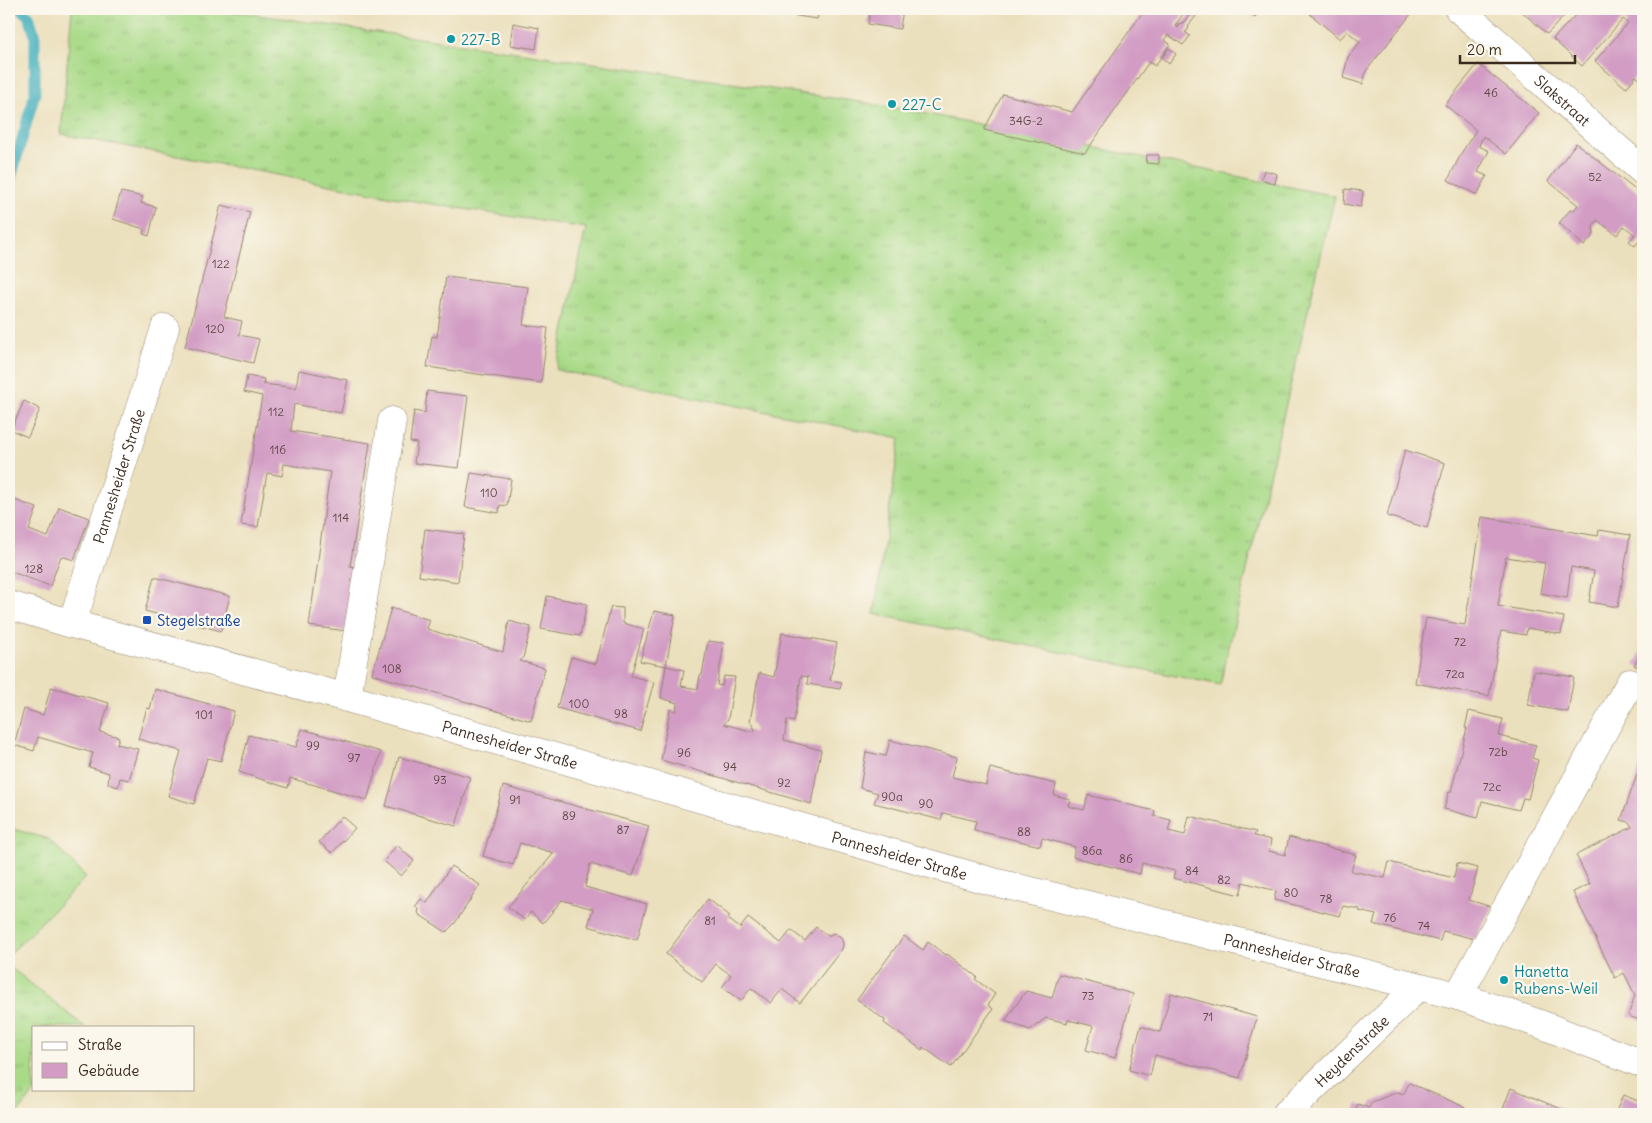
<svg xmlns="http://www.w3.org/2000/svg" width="1652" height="1123" font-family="Delius,sans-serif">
  <defs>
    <pattern id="grass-tufts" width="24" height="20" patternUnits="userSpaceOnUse" patternTransform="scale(1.25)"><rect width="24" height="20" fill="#a9da88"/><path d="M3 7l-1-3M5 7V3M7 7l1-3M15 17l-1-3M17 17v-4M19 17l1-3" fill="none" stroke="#92bb75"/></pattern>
  </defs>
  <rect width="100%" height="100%" fill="#fbf7ec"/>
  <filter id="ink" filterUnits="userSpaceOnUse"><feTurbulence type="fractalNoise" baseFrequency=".02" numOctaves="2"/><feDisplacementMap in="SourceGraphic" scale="10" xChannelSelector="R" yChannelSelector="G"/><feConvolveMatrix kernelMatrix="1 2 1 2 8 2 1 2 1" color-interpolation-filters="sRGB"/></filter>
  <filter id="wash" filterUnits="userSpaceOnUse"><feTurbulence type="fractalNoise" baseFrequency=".0096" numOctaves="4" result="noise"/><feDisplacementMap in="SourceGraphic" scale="20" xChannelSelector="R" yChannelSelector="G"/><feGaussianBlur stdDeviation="1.12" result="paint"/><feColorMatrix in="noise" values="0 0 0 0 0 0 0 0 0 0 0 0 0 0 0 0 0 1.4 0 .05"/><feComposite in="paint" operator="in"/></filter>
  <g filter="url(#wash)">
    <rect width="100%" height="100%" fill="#ebe0bd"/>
    <!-- grass -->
    <path fill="url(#grass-tufts)" stroke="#728253" d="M72,9h145l528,76 148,22 442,89 -115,489 -346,-71 26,-176 -344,-68 30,-142 -161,-25 -364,-69z
      M9,828l40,11 37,38 -77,78z
      M9,966l76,61h-51v62h3l-20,25h-8z"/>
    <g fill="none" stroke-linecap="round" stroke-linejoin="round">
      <!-- stream -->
      <path stroke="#3eadbb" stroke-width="11" d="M9,201l2,-23 24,-85v-57l-6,-20 -9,-7"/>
    </g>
    <g id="blocks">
      <!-- building -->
      <path fill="#d29cc4" d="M771,9h76l-1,6 -27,-4 -2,8 -46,-7z
        M855,9h48l-3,20 -32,-5 2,-12z
        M1145,9h42l-12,16 3,3 1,-4 5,-2 7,-10 5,4 -7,9 -1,5 -3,2 5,4 -7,9 -15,-10 -4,5 6,4 -15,22 -6,-4 -64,91 -101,-23 19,-36 69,18z
        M1247,9h15l-7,8 -9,-7z
        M1314,9h101l-49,62 -3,13 -20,-6 5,-21 12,-15 -13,-11 -7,8 -30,-25z
        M1519,9h52l-24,25z
        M1581,9h18l7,6 3,-3 -4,-3h38v73l-7,-6 -10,12 -31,-27 33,-38 -5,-4 -41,47 -29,-27z
        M513,23l26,5 -3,21 -26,-4z
        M1169,48l7,6 -7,10 -7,-6z
        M1478,64l61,49 -33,41 -23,-18 -4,10 10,5 -11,21 9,4 -10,19 -29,-15 14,-28 14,-22 -31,-25z
        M1576,143l67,53v40l-8,10 -6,-5 6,-6 -11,-9 -7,9 -20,-15 -4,6 1,8 -10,12 -25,-23 11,-13h4l4,-5 -30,-24z
        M1147,155h12v9l-13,-1z
        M1264,170l13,4 -2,10 -14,-5z
        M1345,189l18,2 -2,16 -17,-3z
        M121,192l22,5 -2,6 15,4 -7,29 -6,-2 1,-5 -31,-10z
        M221,205l29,7 -26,105 18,4 -3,14 20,4 -6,24 -68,-16z
        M446,277l82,10 -5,38 25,3 -7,55 -114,-16 5,-31 5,1z
        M299,370l49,10 -7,33 -47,-9 -3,27 79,12 -20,123 5,1 -9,64 -37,-5 21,-154 -46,-8 -2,12 -15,-3 -9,54 -17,-2 21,-129 -18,-4 3,-16 17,3 -1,5 33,4z
        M427,391l41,5 -9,72 -45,-5 3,-20 -7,-1 4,-31 11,2z
        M24,401l16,8 -12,28 -17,-7z
        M1405,450l40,13 -18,65 -40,-12z
        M471,473l40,6 -4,27 -7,-1 -1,8 -34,-6z
        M9,498l28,10 -8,22 19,7 11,-30 30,11 -15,42 -13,-4 -11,30 -41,-15z
        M1482,517l116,19 1,-6 31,5 -12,72 -29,-5 5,-31 -23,-4 -4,31 -27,-5 5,-30 -39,-6 -8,49 66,11 -3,17 -34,-6 -1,7 -25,-4 -12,65 -74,-13 11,-65 39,7z
        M425,529l39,5 -6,48 -39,-6z
        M154,577l76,19 -9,35 -76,-20z
        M547,596l40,8 -7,32 -39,-7z
        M611,607l12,1v15l21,6 -13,47 23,6 -14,49 -83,-23 14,-51 25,7z
        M391,608l39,12 -3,9 76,23 6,-31 22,6 -8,31 -3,3 25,7 -14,53 -159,-47z
        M654,611l21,4 -9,51 -26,-5z
        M782,633l55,10 -7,37 12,2 -2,7 -33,-5 1,-7 -7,-1 -7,46 -7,-2 -3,20 37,10 -10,54 -150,-44 9,-51 6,2 1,-8 -16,-5 5,-32 18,4 -3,16 17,3 2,-14h2l6,-34 16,2 -7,42 5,1 2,-10 11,1 -7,42 -4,5 30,8 1,-2 -5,-9 9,-48 15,4z
        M1643,648v22l-9,-5z
        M1534,671l40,6 -6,35 -40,-7z
        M51,687l58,16 -9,29 19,5 -2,7 21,5 -9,31 -9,-2 -2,9 -10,-3 1,-11 -20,-6 4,-14 -55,-16 -4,14 -20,-6 10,-36 19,6z
        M155,689l79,22 -13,50 -14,-3 -13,46 -26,-8 13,-45 -43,-12 9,-31 3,1z
        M1469,711l34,8 -4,17 37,9 -4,13 6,2 -10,39 -5,-1 -4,12 -37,-9 -4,17 -34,-9 5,-17h2l16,-64h-2z
        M302,729l79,23 -14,48 -77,-22 -2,10 -49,-16 10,-37 47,12z
        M890,740l67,17 -5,20 34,8 4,-17 66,16 -2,11 16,4 -2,7 16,4 4,-15 67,16 -1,5 17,4 -3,11 17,4 4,-19 67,16 -2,4 17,4 -2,11 16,4 4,-18 67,18 -5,16 34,7 4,-16 65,16 3,-15 21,5 -9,32 23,7 -17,32 -32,-8 -3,10 -67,-17 3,-9 -17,-4 1,-2 -17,-3 -3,10 -66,-16 2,-9 -33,-9 -3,13 -67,-17 2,-7 -33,-8 -2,11 -67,-17 2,-10 -33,-9 -2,8 -66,-16 2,-9 -33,-8 -2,7 -67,-17 4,-10 -18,-5 6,-36 20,4z
        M399,757l71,20 -14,49 -70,-20z
        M1643,758v79l-3,2 3,8v14l-2,1 2,4v155l-15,-5 7,-21 -11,-22 -9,5 -42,-86 17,-8 -14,-29 56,-28 -3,-5 -8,-2z
        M503,786l146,40 -16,50 -43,-12 -5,23 62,17 -10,36 -49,-14 5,-17 -31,-9 -19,23 -12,-11 -6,8 -17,-13 46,-54 -34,-10 -7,22 -30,-9z
        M342,816l13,12 -23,25 -13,-11z
        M397,845l17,16 -13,15 -17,-15z
        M451,866l29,19 -25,38 -9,9 -26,-17 -2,-2 1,-4 -4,-2 6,-8 6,4z
        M708,899l22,17 -2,3 12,9 8,-10 33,25 10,-13 14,11 11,-14 12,9 6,-3 7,4 2,7 -1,5 -42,54 -18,-14 -11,14 -20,-15 -10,13 -19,-14 9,-12 -15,-11 -14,18 -36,-28z
        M904,936l19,14 5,-8 18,13 1,-1 30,23 -2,2 20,15 -7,11 5,4 -42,58 -28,-20 -1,3 -38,-27 1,-3 -28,-20z
        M1059,974l74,20 -18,64 -29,-8 7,-24 -25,-6 -1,3 -21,-5 -16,12 -25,-9 21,-30 26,7z
        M1171,993l86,24 -17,61 -85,-23 -5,21 -21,-6 12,-44 19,6z
        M1409,1083l56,24 -3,7h-109l5,-10 11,4 3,-6 26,-10 6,2z
        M1511,1088l33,14 30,12h-73z
        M1623,1095l20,8v11h-28z"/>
    </g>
  </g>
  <g filter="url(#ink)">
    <use href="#blocks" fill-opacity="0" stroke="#93856e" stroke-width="1"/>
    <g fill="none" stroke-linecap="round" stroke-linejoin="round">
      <!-- minor casing -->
      <g stroke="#93856e" stroke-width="29">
        <g id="minor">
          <path id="s1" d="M1459,9l184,162"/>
          <path id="s2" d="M9,605l63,19 275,74 643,183 468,115 82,28 103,40"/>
          <path id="s3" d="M72,624l93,-296"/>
          <path d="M347,698l45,-277"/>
          <path d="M1458,996l172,-313"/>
          <path id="s4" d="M1286,1114l132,-127"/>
        </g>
      </g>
      <!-- minor -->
      <use href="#minor" stroke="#fff" stroke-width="28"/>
    </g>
  </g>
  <!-- markers -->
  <g fill="#0f9aa8" stroke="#fbf7ec" stroke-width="2">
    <circle cx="451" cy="39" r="5"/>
    <circle cx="892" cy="104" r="5"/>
    <circle cx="1504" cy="980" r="5"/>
  </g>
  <rect fill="#1a4fb4" stroke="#fbf7ec" stroke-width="2" x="142" y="615" width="10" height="10" rx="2.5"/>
  <g text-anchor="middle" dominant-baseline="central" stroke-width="4.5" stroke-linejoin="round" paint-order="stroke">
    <!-- number labels -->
    <g font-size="12" fill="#614648">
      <text x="1491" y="92">46</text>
      <text x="1026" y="120">34G-2</text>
      <text x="1595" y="176">52</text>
      <text x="221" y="263">122</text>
      <text x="215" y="328">120</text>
      <text x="276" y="411">112</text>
      <text x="278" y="449">116</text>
      <text x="489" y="492">110</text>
      <text x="341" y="517">114</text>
      <text x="34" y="568">128</text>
      <text x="1460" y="641">72</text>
      <text x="392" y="668">108</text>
      <text x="1455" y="673">72a</text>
      <text x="579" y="703">100</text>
      <text x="621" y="713">98</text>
      <text x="204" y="714">101</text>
      <text x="313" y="745">99</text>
      <text x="1498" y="751">72b</text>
      <text x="684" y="752">96</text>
      <text x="354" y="757">97</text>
      <text x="730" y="766">94</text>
      <text x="440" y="779">93</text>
      <text x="784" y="782">92</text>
      <text x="1492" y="786">72c</text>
      <text x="892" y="796">90a</text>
      <text x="515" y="799">91</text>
      <text x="926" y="803">90</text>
      <text x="569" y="815">89</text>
      <text x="623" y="829">87</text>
      <text x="1024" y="831">88</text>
      <text x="1092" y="850">86a</text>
      <text x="1126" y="858">86</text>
      <text x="1192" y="870">84</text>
      <text x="1224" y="879">82</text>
      <text x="1291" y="892">80</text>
      <text x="1326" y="898">78</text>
      <text x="1390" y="917">76</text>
      <text x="710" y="920">81</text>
      <text x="1424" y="925">74</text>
      <text x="1088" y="995">73</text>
      <text x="1208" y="1016">71</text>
    </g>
    <!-- culture labels -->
    <g font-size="15" fill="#0d838f" stroke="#fbf7ec" text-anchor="start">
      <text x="461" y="39">227-B</text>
      <text x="902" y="104">227-C</text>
      <text x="1514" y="971">Hanetta<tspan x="1514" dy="17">Rubens-Weil</tspan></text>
    </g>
    <!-- street labels -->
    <g font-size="15" fill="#3b2a1e" stroke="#fbf7ec">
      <text stroke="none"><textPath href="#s1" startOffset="138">Slakstraat</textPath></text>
      <text stroke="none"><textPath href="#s3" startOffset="155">Pannesheider Straße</textPath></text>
      <text stroke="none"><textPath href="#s2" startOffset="520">Pannesheider Straße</textPath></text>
      <text stroke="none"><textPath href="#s2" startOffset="925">Pannesheider Straße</textPath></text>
      <text stroke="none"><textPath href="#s2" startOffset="1330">Pannesheider Straße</textPath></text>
      <text stroke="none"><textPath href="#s4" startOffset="91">Heydenstraße</textPath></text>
    </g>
    <!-- transit labels -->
    <g font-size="15" fill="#164399" stroke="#fbf7ec" text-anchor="start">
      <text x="157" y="620">Stegelstraße</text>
    </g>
  </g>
  <!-- margin -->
  <rect width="1652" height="1123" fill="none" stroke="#fbf7ec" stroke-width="30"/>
  <!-- legend -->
  <rect x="32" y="1026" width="162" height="65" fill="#fbf7ec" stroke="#aea59a"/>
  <rect x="42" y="1042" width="25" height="8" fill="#ffffff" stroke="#aea59a"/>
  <text x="78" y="1050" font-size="15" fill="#3b2a1e">Straße</text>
  <rect x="42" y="1063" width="25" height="15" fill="#d29cc4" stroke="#aea59a"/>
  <text x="78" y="1076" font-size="15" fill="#3b2a1e">Gebäude</text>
  <!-- scale -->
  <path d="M1460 55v8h115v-8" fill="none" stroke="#3b2a1e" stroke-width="2.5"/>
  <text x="1467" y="55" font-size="15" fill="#3b2a1e" stroke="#fbf7ec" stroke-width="4" paint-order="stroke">20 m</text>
</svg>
